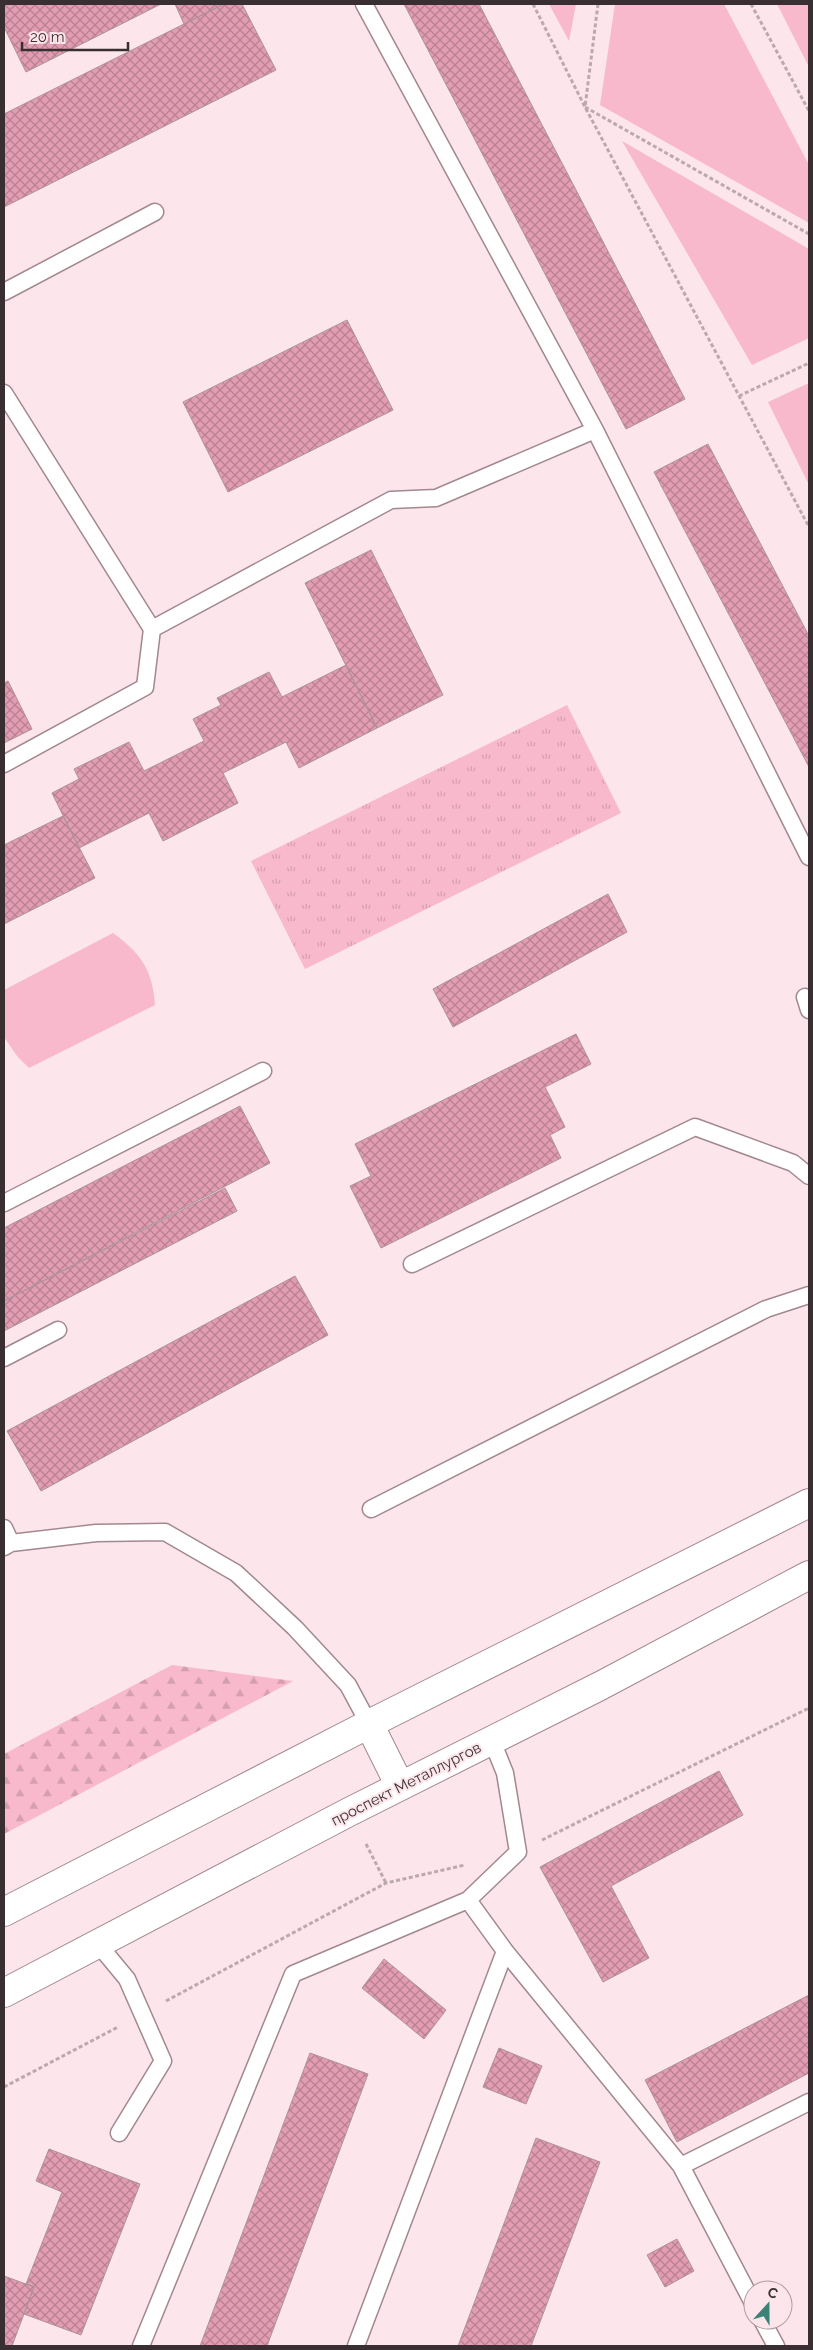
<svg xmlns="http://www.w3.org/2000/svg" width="813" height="2350" font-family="Raleway,sans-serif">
  <defs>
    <pattern id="forest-firs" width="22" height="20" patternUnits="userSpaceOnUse" patternTransform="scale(1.25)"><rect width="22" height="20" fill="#f8b9cc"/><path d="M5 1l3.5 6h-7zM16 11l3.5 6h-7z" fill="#d59fb0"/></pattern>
    <pattern id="park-tufts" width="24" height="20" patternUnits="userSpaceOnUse" patternTransform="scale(1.25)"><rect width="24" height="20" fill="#f8b9cc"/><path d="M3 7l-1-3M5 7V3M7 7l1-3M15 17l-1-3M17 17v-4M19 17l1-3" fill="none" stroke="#d59fb0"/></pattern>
    <pattern id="building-cross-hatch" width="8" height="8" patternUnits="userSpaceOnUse" patternTransform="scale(1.25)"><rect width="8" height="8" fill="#e29db3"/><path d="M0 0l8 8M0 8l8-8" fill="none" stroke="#b88092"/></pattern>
  </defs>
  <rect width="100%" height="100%" fill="#fce5eb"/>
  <!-- green -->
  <path fill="#f8b9cc" d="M549,4h27l-7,37z
    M615,4h109l85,161v58l-209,-118z
    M777,4h32v63z
    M622,141l187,108v89l-57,27z
    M809,383v102l-41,-83z
    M113,933c28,20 40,38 42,72l-126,63 -12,-12 -13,-19v-47z"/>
  <!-- forest -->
  <path fill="url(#forest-firs)" d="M172,1665l121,16 -289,153v-80z"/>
  <!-- park -->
  <path fill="url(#park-tufts)" d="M567,705l54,108 -316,156 -54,-108z"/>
  <!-- building -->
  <path fill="url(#building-cross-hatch)" stroke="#ad929a" d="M4,4h157l-135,68 -22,-45z
    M175,4h49l-40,20z
    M224,4h18l34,66 -272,137v-93z
    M404,4h75l206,395 -59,30z
    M347,320l46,90 -165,82 -45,-90z
    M708,444l101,192v131l-155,-295z
    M371,550l72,145 -66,33 -72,-145z
    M346,665l31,63 -78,40 -13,-26 -63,31 15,30 -75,38 -14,-28 -70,35 -27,-55 27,-14 -5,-10 55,-27 15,29 60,-30 -11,-22 28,-14 -4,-7 52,-26 13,25z
    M8,681l24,48 -28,14v-60z
    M63,816l32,62 -91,46v-79z
    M608,894l19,38 -174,95 -20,-38z
    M576,1034l15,30 -46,23 20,40 -15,8 11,23 -180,90 -31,-62 21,-10 -16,-32z
    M240,1106l30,57 -266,138v-73z
    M225,1188l12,23 -233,120v-30z
    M295,1276l33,59 -287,156 -34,-60z
    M719,1771l24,44 -132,71 38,72 -46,24 -63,-115z
    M384,1959l62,51 -22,29 -62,-51z
    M809,1995v78l-132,69 -32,-62z
    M499,2048l43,18 -16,38 -43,-17z
    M310,2053l58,21 -101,272h-67z
    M536,2138l64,24 -69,184h-73z
    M49,2149l91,35 -59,151 -57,-21 10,-27 -8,-3 36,-92 -26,-11z
    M677,2239l17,32 -29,16 -18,-32z
    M4,2276l30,11 -22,59h-8z"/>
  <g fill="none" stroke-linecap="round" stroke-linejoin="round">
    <!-- service casing -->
    <g stroke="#a28890" stroke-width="19">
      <path id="service" d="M364,4l231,426 214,427
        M4,292l151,-80
        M4,393l148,236
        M4,764l141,-77 7,-58 239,-129 45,-2 159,-68
        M805,997l4,13
        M4,1203l259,-132
        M412,1264l283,-137 98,36 16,13
        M4,1358l54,-28
        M371,1509l395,-200 43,-14
        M4,1528l7,15
        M4,1547l7,-4 85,-10 69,-1 71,41 59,55 53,57 21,39
        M492,1741l13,32 13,79 -50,48 37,51 176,215 72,137
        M98,1944l29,35 36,82 -44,72
        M681,2166l128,-64
        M762,2320l14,26
        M141,2346l152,-372 175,-74
        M356,2346l149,-395"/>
    </g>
    <!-- primary casing -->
    <g stroke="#a28890" stroke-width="30">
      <path id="primary" d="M369,1724l31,62
        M4,1912l365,-188 440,-221
        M4,1993l345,-181 251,-126 209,-111"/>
    </g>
    <!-- path -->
    <path stroke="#bca9ae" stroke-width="3" stroke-dasharray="4 2.5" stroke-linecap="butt" d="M533,4l52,103 224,420
      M598,4l-13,103 224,127
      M751,4l58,107
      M739,396l70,-33
      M542,1840l267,-132
      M366,1844l20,39
      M166,2001l220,-118 79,-18
      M4,2087l114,-60"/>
    <!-- service -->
    <use href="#service" stroke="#fff" stroke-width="16"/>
    <!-- primary -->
    <use href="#primary" stroke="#fff" stroke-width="28"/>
  </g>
  <g text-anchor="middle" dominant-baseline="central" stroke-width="4" stroke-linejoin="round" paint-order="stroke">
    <!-- street labels -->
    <g font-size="15" fill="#392f32" stroke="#fce5eb">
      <text transform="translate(406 1784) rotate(-27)">проспект Металлургов</text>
    </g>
  </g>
  <!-- border -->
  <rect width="813" height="2350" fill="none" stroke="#392f32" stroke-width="10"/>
  <!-- north arrow -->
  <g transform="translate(768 2305) rotate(21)"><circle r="24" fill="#fce5eb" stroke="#ae9ca1"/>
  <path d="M0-4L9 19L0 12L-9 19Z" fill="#3c8279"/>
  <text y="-8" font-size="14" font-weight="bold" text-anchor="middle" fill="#392f32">С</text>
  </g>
  <!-- scale -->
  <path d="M22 42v8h106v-8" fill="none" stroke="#392f32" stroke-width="2.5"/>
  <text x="30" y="42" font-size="15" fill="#392f32" stroke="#fce5eb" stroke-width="4" paint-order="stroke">20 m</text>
</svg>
